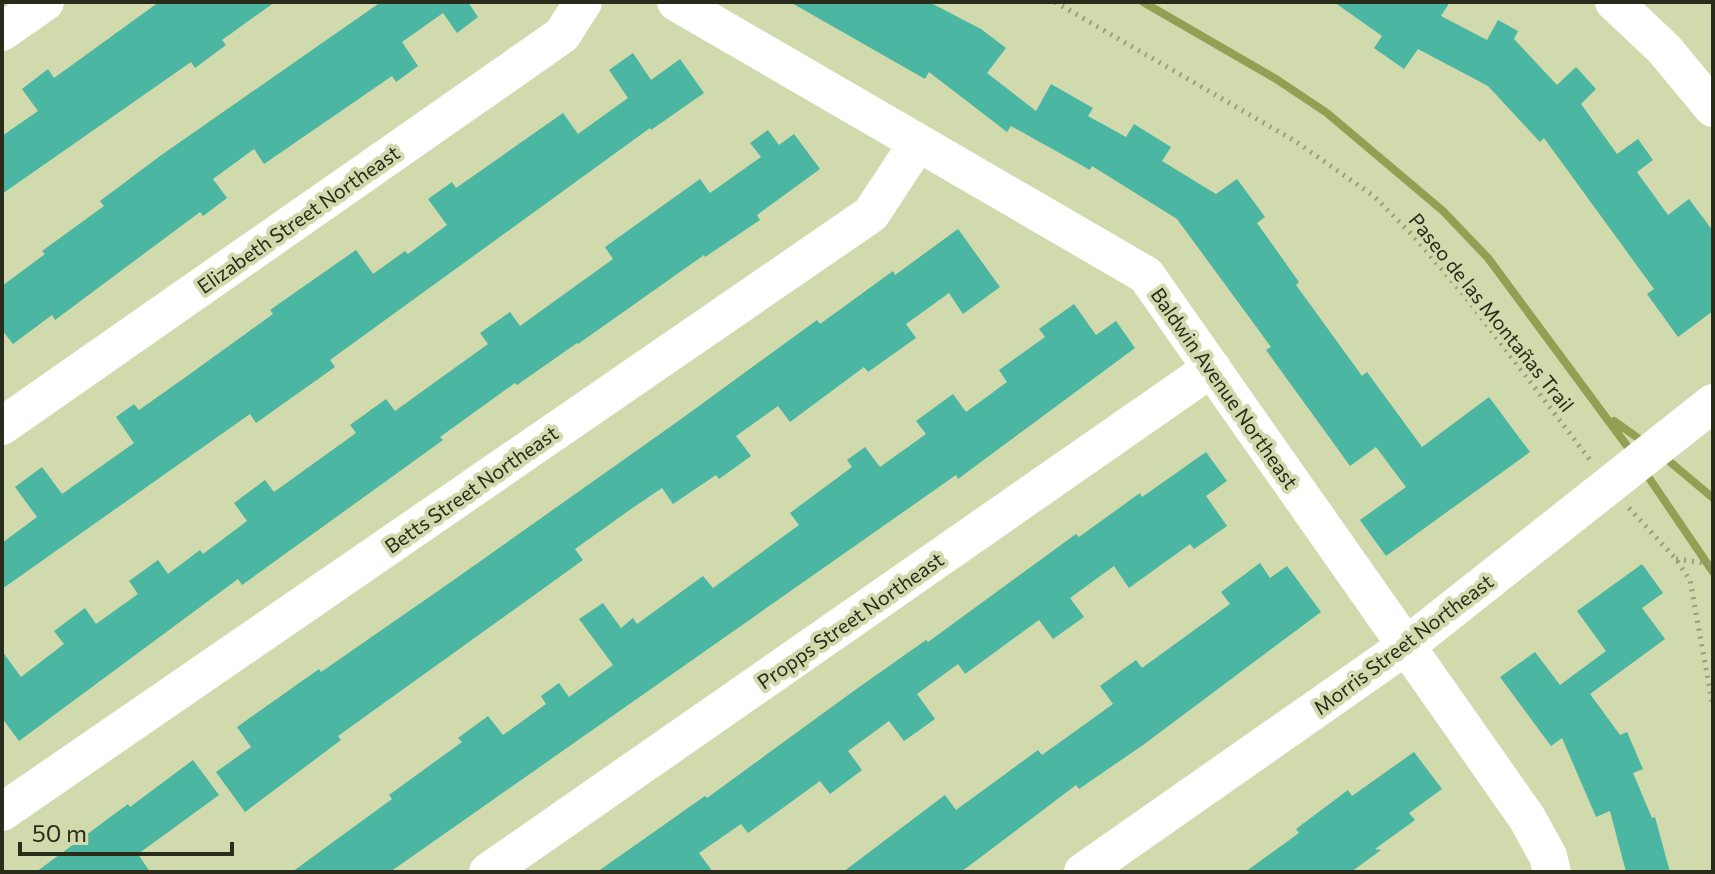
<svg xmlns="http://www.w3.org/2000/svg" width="1715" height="874" font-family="Commissioner,sans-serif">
  <rect width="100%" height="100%" fill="#d0daac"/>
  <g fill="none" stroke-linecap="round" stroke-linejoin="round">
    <!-- stream -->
    <path stroke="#92a053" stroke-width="8" d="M1143,2l133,77 51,34 116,98 45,47 145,196
      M1614,421l31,22
      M1663,456l50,42
      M1645,472l68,100"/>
  </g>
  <!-- building -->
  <path fill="#4bb6a1" d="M159,2h116l-53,38 4,5 -31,23 -4,-6 -189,132v-58l36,-25 -16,-22 26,-20 6,9z
    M381,2h87l10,15 -21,16 -14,-20 -41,29 16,24 -22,16 -4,-6 -128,88 -10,-15 -41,30 14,19 -24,18 -3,-4 -145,108 -3,-5 -39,29 -11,-14v-44l43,-32 -3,-3 62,-45 -4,-5 60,-45z
    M790,2h139l52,27 25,19 -19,25 49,38 15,-27 42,24 -5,8 38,21 8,-13 37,23 -9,14 54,33 21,-15 28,38 -8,6 42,59 -3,3 66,91 5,-4 55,75 67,-50 41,55 -144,104 -26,-36 46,-33 -30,-40 -26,19 -84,-116 5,-3 -94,-128 -85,-53 -2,4 -79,-44 -4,6 -78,-60 -4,7z
    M1334,2h116l-9,14 46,24 11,-20 20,11 -4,8 43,46 19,-18 20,22 -15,15 36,50 21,-15 15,21 -16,12 31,43 21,-16 24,32v80l-35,26 -31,-43 7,-5 -110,-151 -4,4 -52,-56 -70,-37 -14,20 -30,-21 8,-12z
    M633,53l18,27 29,-21 24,34 -53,37 -1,-2 -320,232 5,7 -79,56 -6,-9 -248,175v-46l35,-26 -22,-30 27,-20 20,27 72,-51 -18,-26 18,-13 5,6 44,-31 90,-65 -3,-4 30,-21 56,-39 17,24 32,-23 3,3 39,-29 -19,-26 24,-17 4,6 107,-75 15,21 50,-36 -19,-28z
    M768,130l11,15 15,-11 26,35 -63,46 3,5 -55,37 -1,-2 -126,89 -1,-1 -60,42 -2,-2 -75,54 3,3 -54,39 -147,106 -4,-6 -219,162 -17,-23v-67l19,26 43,-33 -10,-13 31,-23 11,16 42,-30 -9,-13 29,-21 10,14 32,-24 3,4 44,-33 -13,-18 31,-23 9,12 82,-59 -6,-8 36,-26 9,12 93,-67 -8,-11 30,-21 10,14 93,-67 -8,-12 95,-68 10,14 51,-36 -11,-14z
    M958,229l42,58 -37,27 -14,-21 -43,31 10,14 -48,34 -4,-5 -74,55 -12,-16 -42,30 15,20 -32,23 -3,-4 -43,29 -11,-16 -31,21 -56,40 8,11 -245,176 3,4 -96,72 -29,-40 35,-25 -14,-20 82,-58 2,3 127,-88 229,-162 140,-102 3,4 73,-53 2,4z
    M1074,304l22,31 20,-14 19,27 -177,131 -2,-4 -566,397h-98l100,-73 -3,-4 73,-53 -4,-4 30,-22 15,19 43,-31 -5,-8 18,-13 10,14 44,-32 -34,-46 24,-16 18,25 12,-10 4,6 66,-48 10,12 86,-63 -9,-12 62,-46 -5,-7 18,-13 15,20 46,-33 -10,-13 37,-27 13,18 41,-30 -8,-12 46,-33 -6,-8z
    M1206,452l21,29 -21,15 21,30 -33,23 -4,-5 -61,44 -15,-22 -44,32 14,19 -31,22 -14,-19 -74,54 -7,-10 -41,30 18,25 -31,22 -15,-20 -41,30 14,19 -32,24 -10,-13 -72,52 -7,-9 -42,29 14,19h-116l108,-76 2,2 148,-108 71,-50 2,2 148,-108 3,3 61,-44 2,4z
    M1260,563l10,15 17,-12 34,46 -178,133 -64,44 -3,-4 -115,87h-118l102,-77 11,15 82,-60 4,5 71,-51 -13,-18 36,-26 6,8 88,-64 -9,-12z
    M1642,564l21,29 -21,15 23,31 -75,55 30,41 7,-3 16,37 -10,4 19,45 3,-1 15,55h-44l-16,-61 -14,6 -34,-79 -11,8 -51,-69 35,-25 25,33 46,-34 -29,-40z
    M1414,752l28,37 -33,24 6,7 -40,29 6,1 -30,22h-106l54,-39 -3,-4 52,-39 4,6z
    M193,760l26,35 -81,59 12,18h-114l92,-68 2,3z"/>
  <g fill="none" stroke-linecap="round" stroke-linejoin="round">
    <!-- path -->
    <path stroke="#989f7b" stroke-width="5" stroke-dasharray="2 6" stroke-linecap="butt" d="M1055,2l240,139 80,56 40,41 49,57 126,165
      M1629,508l47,51 14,21 23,127
      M1676,559l37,5"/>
    <!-- minor -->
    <path stroke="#fff" stroke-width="38" d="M676,2l470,273 381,543 21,38 4,16
      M1614,2l50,47 49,59
      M2,32l43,-30
      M2,426l560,-391 21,-33
      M2,812l869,-598 46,-70
      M488,872l724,-504
      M1083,872l323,-226 307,-243"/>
  </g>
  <g text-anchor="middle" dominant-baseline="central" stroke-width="8" stroke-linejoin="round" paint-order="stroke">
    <!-- street labels -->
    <g font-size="20" fill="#292c1b" stroke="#d0daac">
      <text transform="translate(298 219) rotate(-35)">Elizabeth Street Northeast</text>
      <text transform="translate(1492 312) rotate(51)">Paseo de las Montañas Trail</text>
      <text transform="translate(1225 388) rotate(55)">Baldwin Avenue Northeast</text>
      <text transform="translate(471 489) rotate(-35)">Betts Street Northeast</text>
      <text transform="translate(850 620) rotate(-35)">Propps Street Northeast</text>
      <text transform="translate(1403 644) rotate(-37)">Morris Street Northeast</text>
    </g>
  </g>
  <!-- border -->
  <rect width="1715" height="874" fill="none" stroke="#292c1b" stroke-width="8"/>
  <!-- scale -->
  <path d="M20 842v12h212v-12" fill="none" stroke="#292c1b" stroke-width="4"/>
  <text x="32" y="842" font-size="24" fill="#292c1b" stroke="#d0daac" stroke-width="6" paint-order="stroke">50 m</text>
</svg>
